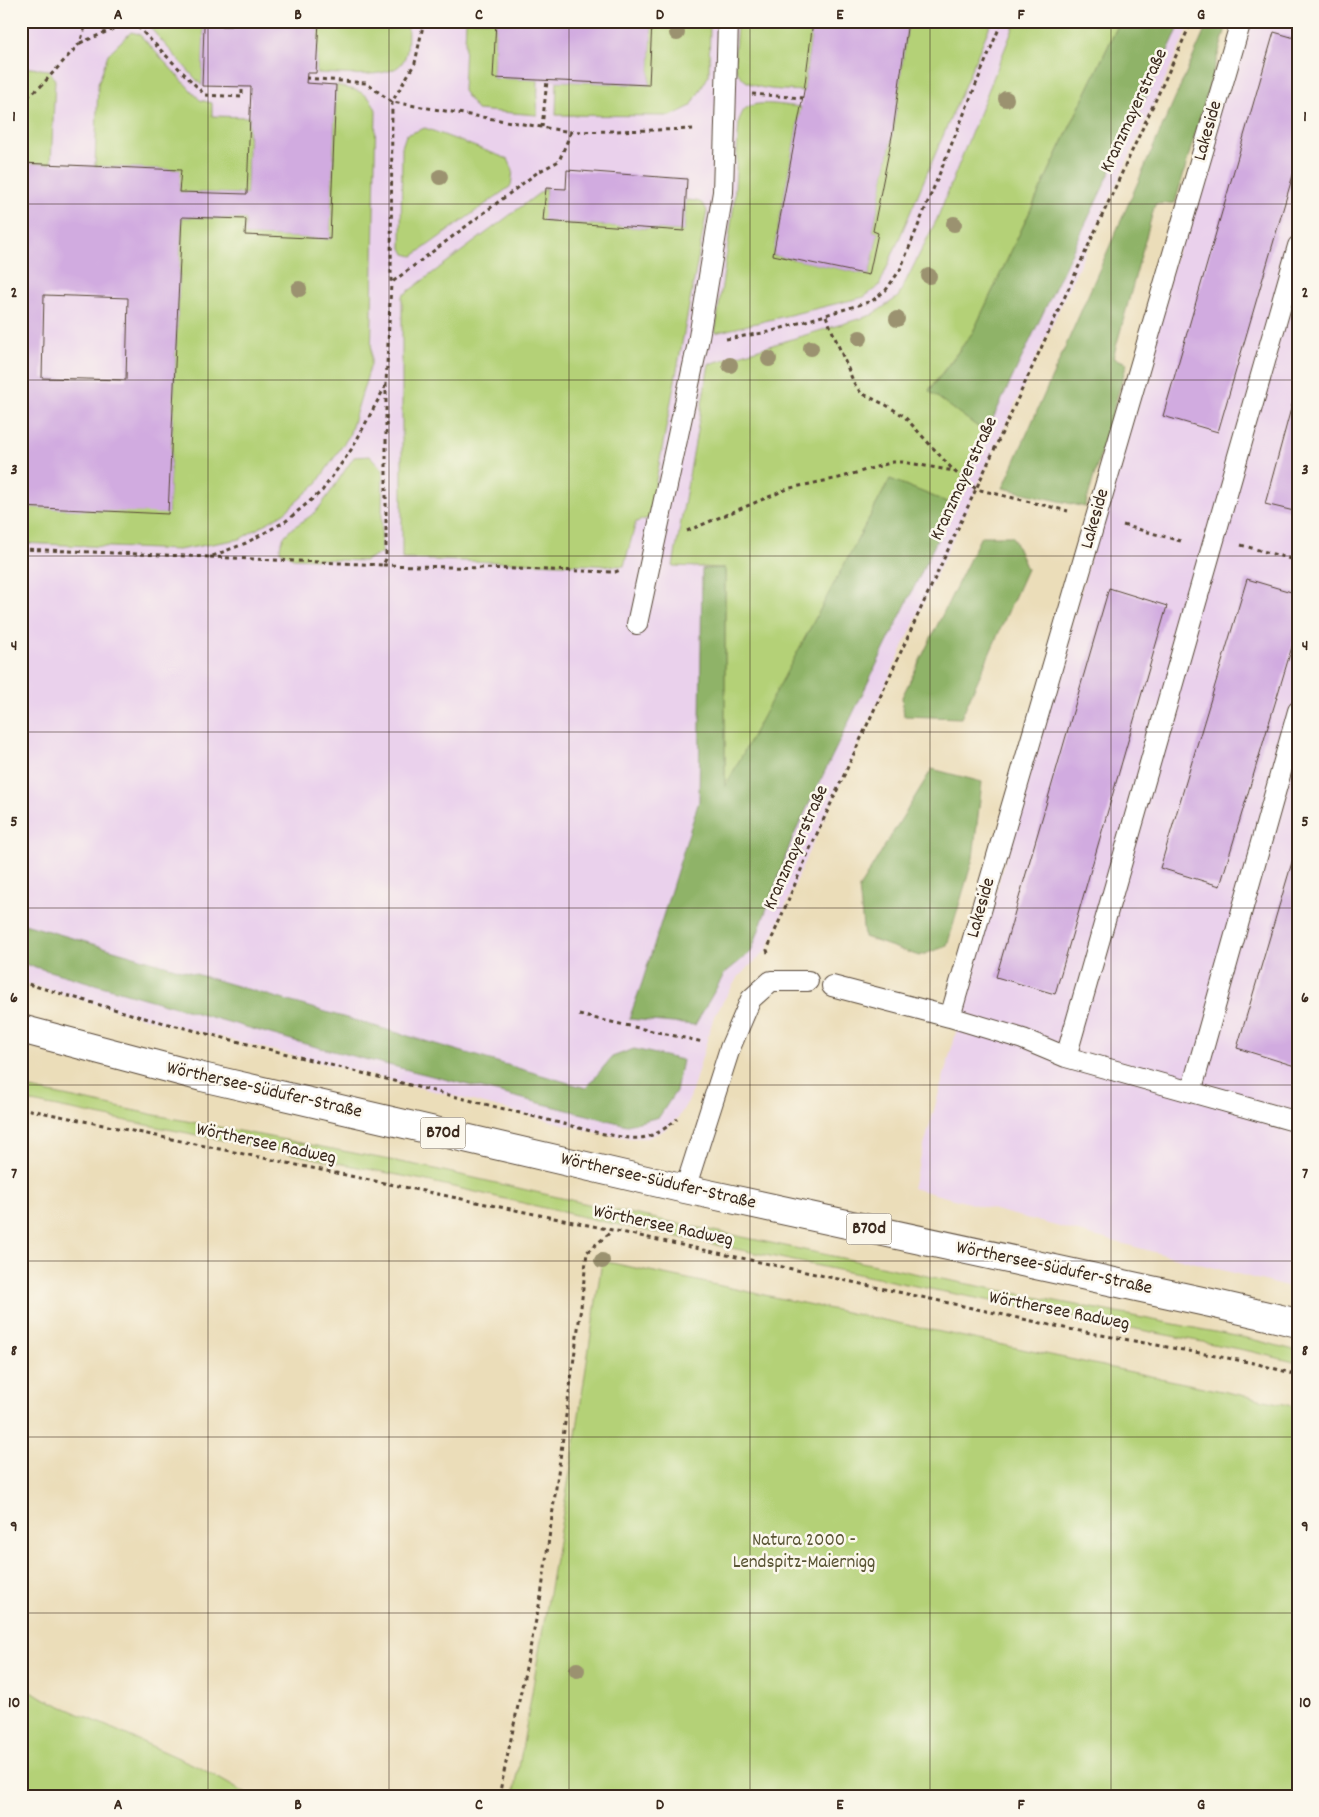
<svg xmlns="http://www.w3.org/2000/svg" width="1319" height="1817" font-family="Dekko,sans-serif">
  <rect width="100%" height="100%" fill="#fbf7ec"/>
  <filter id="ink" filterUnits="userSpaceOnUse"><feTurbulence type="fractalNoise" baseFrequency=".02" numOctaves="2"/><feDisplacementMap in="SourceGraphic" scale="10" xChannelSelector="R" yChannelSelector="G"/><feConvolveMatrix kernelMatrix="1 2 1 2 8 2 1 2 1" color-interpolation-filters="sRGB"/></filter>
  <filter id="wash" filterUnits="userSpaceOnUse"><feTurbulence type="fractalNoise" baseFrequency=".0096" numOctaves="4" result="noise"/><feDisplacementMap in="SourceGraphic" scale="20" xChannelSelector="R" yChannelSelector="G"/><feGaussianBlur stdDeviation="1.12" result="paint"/><feColorMatrix in="noise" values="0 0 0 0 0 0 0 0 0 0 0 0 0 0 0 0 0 1.4 0 .05"/><feComposite in="paint" operator="in"/></filter>
  <g filter="url(#wash)">
    <rect width="100%" height="100%" fill="#ebddb9"/>
    <!-- built -->
    <path fill="#ead1ec" d="M21,21h1171l-383,830 -42,99 -29,27 -24,39 -24,82 -12,20 -15,13 -16,7h-17l-31,-5 -458,-116 -120,-35z
      M1242,21h56v1269l-386,-102z"/>
    <!-- green -->
    <path fill="#b4d177" stroke="#787e4a" d="M144,21h89l-1,5h-28l-2,60z
      M319,21h89c-1,13 2,31 -6,42 -12,17 -66,10 -86,10z
      M466,21h30l-3,57 45,2 -1,35 -60,-5 -14,-19z
      M652,21h58l-1,54 -18,31 -20,10 -115,-1 1,-34 92,4z
      M737,21h76l-9,70c-21,-2 -60,2 -68,-23 -3,-9 1,-36 1,-47z
      M908,21h84l-113,265 -15,11 -149,36 19,-129 5,-84c2,-4 3,-8 6,-11 11,-10 41,-3 56,-2l-28,148 96,20 9,-42 -5,-2 20,-100z
      M1016,21h104l-147,311 -44,58 57,43 -32,72 -64,-26 -165,310v-221l-52,-2 36,-202 163,-49 26,-18 39,-78z
      M131,32l8,2 61,66 12,3v13l37,1 -2,77 -68,-2 1,-22 -85,-4 3,-82 10,-30z
      M21,67l28,3 6,10 -4,84 -30,-1z
      M336,85c18,6 32,4 40,25l-5,254 -22,72 -32,47 -33,30 -44,26 -62,11 -157,-7v-36l147,6 14,-296 64,2 -1,16 85,4z
      M425,128l83,31 5,11 -2,16 -98,70 -8,-2 -4,-8 1,-99 4,-12z
      M546,188l-2,33 140,10 2,-31c10,1 17,0 21,11l-58,307 -13,4 -12,44 -222,-7v-263z
      M370,456l13,14 -2,83 -17,8 -71,-3 -13,-7c0,-23 25,-27 38,-42 13,-16 24,-35 36,-52z
      M21,1087l134,28 271,52 188,43 323,68 314,61 47,12v12l-49,-12 -314,-61 -325,-67 -187,-43 -401,-80z
      M602,1261l696,146v389h-784l59,-341z
      M21,1684l20,13 158,70 51,29h-229z"/>
    <!-- forest -->
    <path fill="#8fb368" stroke="#656e43" d="M1120,21h62l-196,412 -57,-42 44,-59z
      M1209,21h19l-53,182 -20,1 -42,154 14,5 -42,144 -82,-19z
      M890,479l64,26 -162,334 -41,113 -26,21 -30,52 -66,-6 13,-36 57,-182 3,-232 23,-1v219z
      M981,536h31l15,33 -66,149 -57,-2 -2,-19z
      M932,769l50,13 -9,76 -26,88 -28,10 -55,-19 -5,-49z
      M21,923l565,165 26,-31 22,-8 48,11 -6,31 -17,26 -32,8 -318,-80 -288,-82z"/>
    <g id="blocks">
      <!-- building -->
      <path fill="#d1abe0" fill-rule="evenodd" d="M233,21h86l-3,52h-9l-1,10 30,2 -6,154 -85,-4 1,-16 -64,-2 -14,297 -147,-7v-344l160,7 -2,22 68,2 4,-107 -49,-1 2,-60h28zM44,295l84,3 -2,82 -84,-2z
        M496,21h156l-3,64 -156,-7z
        M813,21h95l-15,110 -20,100 5,2 -9,42 -96,-20 31,-164z
        M1274,32l24,7v119l-80,274 -55,-16z
        M567,170l120,9 -3,52 -141,-10 3,-33 20,1z
        M1298,383v129l-33,-8z
        M1247,579l51,15v33l-78,259 -60,-18z
        M1109,588l58,18 -112,388 -59,-17z
        M1298,842v216l-3,8 -58,-18z"/>
    </g>
  </g>
  <g filter="url(#ink)">
    <use href="#blocks" fill-opacity="0" stroke="#554535" stroke-width="1"/>
    <g fill="none" stroke-linecap="round" stroke-linejoin="round">
      <!-- lane casing -->
      <g stroke="#554535" stroke-width="22">
        <path id="lane" d="M637,624l61,-281 25,-151 5,-171
          M832,986l118,31 73,22 43,18 232,65
          M950,1017l291,-996
          M1066,1057l232,-811
          M1191,1092l107,-381
          M685,1189l45,-141 21,-49 20,-18h37"/>
      </g>
      <!-- primary casing -->
      <g stroke="#554535" stroke-width="30">
        <path id="primary" d="M21,1029l181,48 483,112 526,114 87,20"/>
      </g>
      <!-- path -->
      <path stroke="#554535" stroke-width="3" stroke-dasharray="4 4" stroke-linecap="butt" d="M132,21l73,74 37,2v-10
        M424,21l-9,42 -23,39 -1,181 147,-111 21,-11 12,-29
        M80,43l31,-13 13,-9
        M306,78l60,5 26,19 179,30 126,-3
        M752,94l51,4
        M21,102l19,-15 40,-44 7,-22
        M542,127l5,-46
        M826,316l28,67 7,10 25,12 18,11 50,55 22,18 92,22
        M726,339l43,-7 103,-31 14,-11 14,-20 102,-249
        M1123,525l61,17
        M687,531l103,-43 49,-10 54,-16h10l51,9
        M1241,545l57,16
        M21,549l189,8 36,-14 40,-22 36,-30 31,-44 33,-62
        M210,557l173,8 3,-6v-175l5,-101
        M383,565l232,7 5,-2
        M768,953l-1,-3 42,-99 383,-830
        M21,982l120,35 458,116c36,6 47,12 78,-14
        M579,1015l124,27
        M21,1108l591,122 457,99 185,34 44,12
        M499,1796l42,-200 40,-289 6,-55 25,-21"/>
      <!-- lane -->
      <use href="#lane" stroke="#fff" stroke-width="20"/>
      <!-- primary -->
      <use href="#primary" stroke="#fff" stroke-width="28"/>
    </g>
    <!-- trees -->
    <g fill="#9b9270">
      <circle cx="677" cy="33" r="8"/>
      <circle cx="1006" cy="99" r="8"/>
      <circle cx="440" cy="177" r="8"/>
      <circle cx="954" cy="224" r="8"/>
      <circle cx="929" cy="276" r="8"/>
      <circle cx="299" cy="289" r="8"/>
      <circle cx="897" cy="319" r="8"/>
      <circle cx="860" cy="338" r="8"/>
      <circle cx="811" cy="348" r="8"/>
      <circle cx="769" cy="359" r="8"/>
      <circle cx="730" cy="365" r="8"/>
      <circle cx="602" cy="1261" r="8"/>
      <circle cx="577" cy="1670" r="8"/>
    </g>
  </g>
  <!-- grid -->
  <path fill="none" stroke="#3b2a1e" stroke-width="1" stroke-opacity="0.55" d="M208,21v1775M389,21v1775M569,21v1775M750,21v1775M930,21v1775M1111,21v1775M21,204h1277M21,380h1277M21,556h1277M21,732h1277M21,908h1277M21,1085h1277M21,1261h1277M21,1437h1277M21,1613h1277"/>
  <g text-anchor="middle" dominant-baseline="central" stroke-width="5" stroke-linejoin="round" paint-order="stroke">
    <!-- shield labels -->
    <g fill="#fbf7ec" stroke="#75685c" stroke-width="1">
      <rect x="420.5" y="1117.5" width="45" height="31" rx="4"/>
      <rect x="846.5" y="1213.5" width="45" height="31" rx="4"/>
    </g>
    <g font-size="18" font-weight="bold" fill="#3b2a1e">
      <text x="443" y="1133">B70d</text>
      <text x="869" y="1229">B70d</text>
    </g>
    <!-- street labels -->
    <g font-size="19" fill="#3b2a1e" stroke="#fbf7ec">
      <text transform="translate(1135 111) rotate(-65)">Kranzmayerstraße</text>
      <text transform="translate(1209 131) rotate(-74)">Lakeside</text>
      <text transform="translate(965 479) rotate(-65)">Kranzmayerstraße</text>
      <text transform="translate(1096 519) rotate(-74)">Lakeside</text>
      <text transform="translate(797 848) rotate(-66)">Kranzmayerstraße</text>
      <text transform="translate(982 908) rotate(-74)">Lakeside</text>
      <text transform="translate(264 1091) rotate(13)">Wörthersee-Südufer-Straße</text>
      <text transform="translate(266 1145) rotate(12)">Wörthersee Radweg</text>
      <text transform="translate(658 1182) rotate(13)">Wörthersee-Südufer-Straße</text>
      <text transform="translate(663 1227) rotate(12)">Wörthersee Radweg</text>
      <text transform="translate(1054 1269) rotate(12)">Wörthersee-Südufer-Straße</text>
      <text transform="translate(1059 1312) rotate(11)">Wörthersee Radweg</text>
    </g>
    <!-- park labels -->
    <g font-size="19" fill="#595434" stroke="#fbf7ec">
      <text x="804" y="1541">Natura 2000 -<tspan x="804" dy="22">Lendspitz-Maiernigg</tspan></text>
    </g>
  </g>
  <!-- margin -->
  <rect width="1319" height="1817" fill="none" stroke="#fbf7ec" stroke-width="55"/>
  <rect x="28" y="28" width="1264" height="1762" fill="none" stroke="#3b2a1e" stroke-width="2"/>
  <g font-size="16" text-anchor="middle" font-weight="bold" fill="#3b2a1e">
    <text x="118" y="19">A</text>
    <text x="298" y="19">B</text>
    <text x="479" y="19">C</text>
    <text x="660" y="19">D</text>
    <text x="840" y="19">E</text>
    <text x="1021" y="19">F</text>
    <text x="1201" y="19">G</text>
    <text x="14" y="121">1</text>
    <text x="1305" y="121">1</text>
    <text x="14" y="297">2</text>
    <text x="1305" y="297">2</text>
    <text x="14" y="474">3</text>
    <text x="1305" y="474">3</text>
    <text x="14" y="650">4</text>
    <text x="1305" y="650">4</text>
    <text x="14" y="826">5</text>
    <text x="1305" y="826">5</text>
    <text x="14" y="1002">6</text>
    <text x="1305" y="1002">6</text>
    <text x="14" y="1178">7</text>
    <text x="1305" y="1178">7</text>
    <text x="14" y="1355">8</text>
    <text x="1305" y="1355">8</text>
    <text x="14" y="1531">9</text>
    <text x="1305" y="1531">9</text>
    <text x="14" y="1707">10</text>
    <text x="1305" y="1707">10</text>
    <text x="118" y="1809">A</text>
    <text x="298" y="1809">B</text>
    <text x="479" y="1809">C</text>
    <text x="660" y="1809">D</text>
    <text x="840" y="1809">E</text>
    <text x="1021" y="1809">F</text>
    <text x="1201" y="1809">G</text>
  </g>
</svg>
